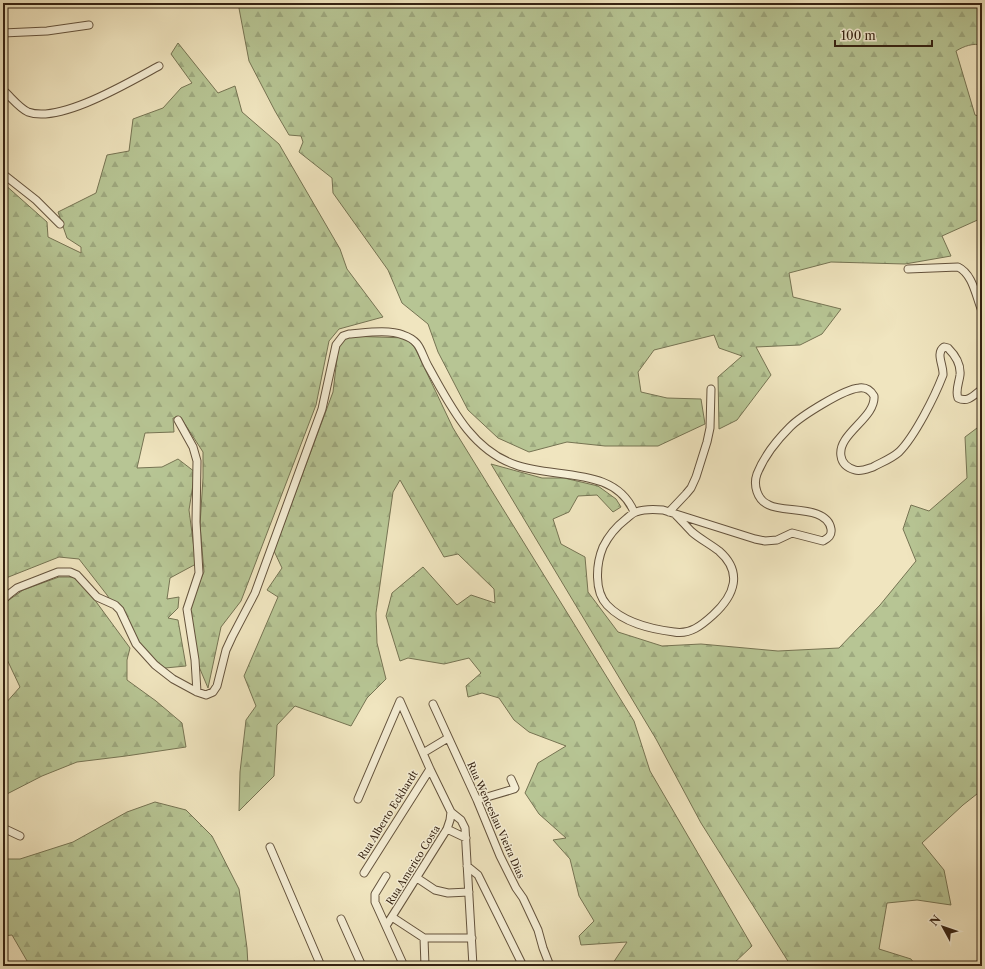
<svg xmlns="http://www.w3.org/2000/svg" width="985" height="969" font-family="'Libre Caslon Text',serif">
  <defs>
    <pattern id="forest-firs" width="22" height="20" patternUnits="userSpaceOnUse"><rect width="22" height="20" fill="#b7c594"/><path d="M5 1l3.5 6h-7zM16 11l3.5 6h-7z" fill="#9ea97f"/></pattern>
  </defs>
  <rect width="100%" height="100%" fill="#f0e5bf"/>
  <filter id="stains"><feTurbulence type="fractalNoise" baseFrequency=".005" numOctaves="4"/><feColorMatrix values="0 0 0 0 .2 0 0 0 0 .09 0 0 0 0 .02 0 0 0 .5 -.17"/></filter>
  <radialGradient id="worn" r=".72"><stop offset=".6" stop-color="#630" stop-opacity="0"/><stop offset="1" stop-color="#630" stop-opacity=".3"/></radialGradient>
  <!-- forest -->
  <path fill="url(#forest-firs)" stroke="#767453" d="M238,3h744v42c-9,-2 -18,1 -26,6l19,64 7,2v101l-40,18 9,20 -46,8 -74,-2 -42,11 4,24 48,12 -19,25 -22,11 -44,2 15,28 -34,45 -18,9 -1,-52 24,-21 -23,-8 -5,-13 -60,15 -16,22 3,20 26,6 34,1 4,25 -47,22h-53l-38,-4 -38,10 -31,-14 -30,-28 -30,-58 -10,-28 -26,-21 -14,-33 -55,-77 -1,-15 -33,-26 4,-10 -2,-6 -12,-1 -14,-24 -26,-50z
    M178,43l40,50 17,-7 7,26 37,32 61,105 7,20 36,48 -44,12 -10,12 -13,64 -75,196 -20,26 -13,61 -11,-26 -11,-53 18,-37 -4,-47 3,-47v-26l-22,-34h-8l1,14 -29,1 -8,35 25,-1 16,-8 17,13 -6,38 7,54 -26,14 -3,21 12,-2 -1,11 -10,10 10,2 8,46 -21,2 -21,-16 -37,-57 -28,-36 -20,-2 -53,21 -3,4v-399l44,39 1,15 33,16v-6l-14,-9 -9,-26 38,-19 11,-38 22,-4 4,-32 30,-11 18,-20 11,-5 -21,-29z
    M348,336l59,2 8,10 38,80 181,293 16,50 102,175 -21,20h-120l16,-24 -46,3 -2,-9 15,-15 -15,-25 -9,-37 -17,-19 13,-2 -27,-24 -14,-21 13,-30 28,-17 -37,-14 -15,-12 -15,-22 -17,-5 -14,4 -2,-11 15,-13 -12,-15 -25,6 -36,-6 -8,3 -14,-45 6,-23 31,-26 34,38 14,-10 24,8 -1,-14 -36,-35 -14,3 -44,-77 -7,12 -17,121 1,30 9,36 -19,19 -16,28 -56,-20 -18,19 -3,51 -35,35 1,-39 6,-52 10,-14 -12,-30 34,-79 -11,-7 15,-22 -8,-17 59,-159 5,-42 3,-10z
    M981,425l1,5v360l-19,15 -41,38 22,27 7,35 -34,-5 -30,3 -8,46 32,10 5,7h-125l-90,-143 -45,-84 -165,-275 51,14h22l34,8 18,13 5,8 -8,5 -16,-17 -19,1 -9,16 -16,7 8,25 24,13 3,35 30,40 44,14 39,-2 77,7 61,-3 41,-43 36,-44 -13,-32 8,-24 18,6 38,-33 -2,-41z
    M59,577h14l13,11 44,60 -3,12v20l29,21 26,22 4,24 -60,9 -49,6 -35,14 -39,20v-92h2l15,-17 -17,-36v-33l3,-16 17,-12z
    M155,802l31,8 26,26 27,53 8,59 1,18h-218l-18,-31 -9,1v-77h17l53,-17 54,-30z"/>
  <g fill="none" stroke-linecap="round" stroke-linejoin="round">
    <!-- street casing -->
    <g stroke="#64533d" stroke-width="9">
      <path id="street" d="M3,33l44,-2 42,-6
        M3,90c8,7 16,18 25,22 32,12 103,-31 131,-46
        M3,174l33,26 24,24
        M908,269l50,-2c15,7 18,30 24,44
        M178,420l15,27 4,14 -1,61 3,51 -12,36 8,51 2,32
        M669,512l17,-18 5,-6 5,-11 11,-35 3,-14 1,-39
        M675,514c6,6 11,12 17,18 8,7 18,12 27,19 24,21 16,44 -6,64 -11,10 -23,20 -39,17 -24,-3 -50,-9 -67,-27 -13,-14 -11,-41 -4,-58 5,-10 14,-21 23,-28 3,-2 6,-6 10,-7 8,-3 18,-3 27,-2l92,29 10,2 12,-1 15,-7 31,8c5,-3 9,-5 8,-12 -4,-24 -47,-16 -62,-24 -12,-5 -16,-20 -12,-31 7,-18 20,-34 33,-47 11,-11 54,-38 69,-39 7,-1 12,3 15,8 2,22 -37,38 -33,60 1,8 7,12 14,14 6,2 12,-1 18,-3 9,-5 18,-8 26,-15 16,-16 36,-56 44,-77 1,-9 -8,-22 1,-28l4,1c7,7 13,17 12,27 -1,8 -5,16 -2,23 10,5 16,-3 24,-9
        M3,600l5,-5 9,-7 41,-16h12l7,3 20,22 18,8 5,5 16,34 19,21 18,14 24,13 9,3 7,-3 4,-6 9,-36 6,-13 23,-44 67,-184 14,-64 7,-9 6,-2c15,-1 40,-5 54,1 18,6 17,16 25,31 22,39 43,84 88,99 38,14 99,1 118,47
        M400,701l30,68 21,43 10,8 4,8 8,138
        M433,704l44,96 23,56 16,32 7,10 15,32 5,18 7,18
        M423,753l25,-15
        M358,799l42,-98
        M477,800l37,-11 1,-1 -4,-9
        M3,828l17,8
        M447,829l19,9
        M270,847l51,119
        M467,866l11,9 45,91
        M364,873l66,-104
        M386,876l-11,18v8l29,64
        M417,878l18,12 13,3 21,-1
        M392,917l32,21h48
        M341,919l21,47
        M386,926l61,-97 3,-9 1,-8
        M424,938l1,28"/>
    </g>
    <!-- street -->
    <use href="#street" stroke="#f5eed5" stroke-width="7"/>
  </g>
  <g text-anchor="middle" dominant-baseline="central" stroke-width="3" stroke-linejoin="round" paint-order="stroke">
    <!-- street labels -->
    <g font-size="10" fill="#352212" stroke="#f5eed5">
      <text transform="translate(388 815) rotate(-58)">Rua Alberto Eckhardt</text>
      <text transform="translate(496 820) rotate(66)">Rua Wenceslau Vieira Dias</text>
      <text transform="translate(413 865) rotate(-58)">Rua Americo Costa</text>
    </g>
  </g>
  <!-- margin -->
  <rect width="985" height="969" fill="none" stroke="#f0e5bf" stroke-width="16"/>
  <rect x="4" y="4" width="977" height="961" fill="none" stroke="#352212" stroke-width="2"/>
  <rect x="8" y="8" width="969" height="953" fill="none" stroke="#352212"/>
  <!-- north arrow -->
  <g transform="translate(943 927) rotate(310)" stroke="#f5eed5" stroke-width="3" paint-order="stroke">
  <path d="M0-3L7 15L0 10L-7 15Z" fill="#352212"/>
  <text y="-6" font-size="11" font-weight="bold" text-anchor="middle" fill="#352212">N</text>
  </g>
  <!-- scale -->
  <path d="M835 40v6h97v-6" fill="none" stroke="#352212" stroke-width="2"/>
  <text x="841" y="40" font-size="12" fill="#352212" stroke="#f5eed5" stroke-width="3" paint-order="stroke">100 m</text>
  <rect width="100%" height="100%" filter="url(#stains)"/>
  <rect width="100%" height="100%" fill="url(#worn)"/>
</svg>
